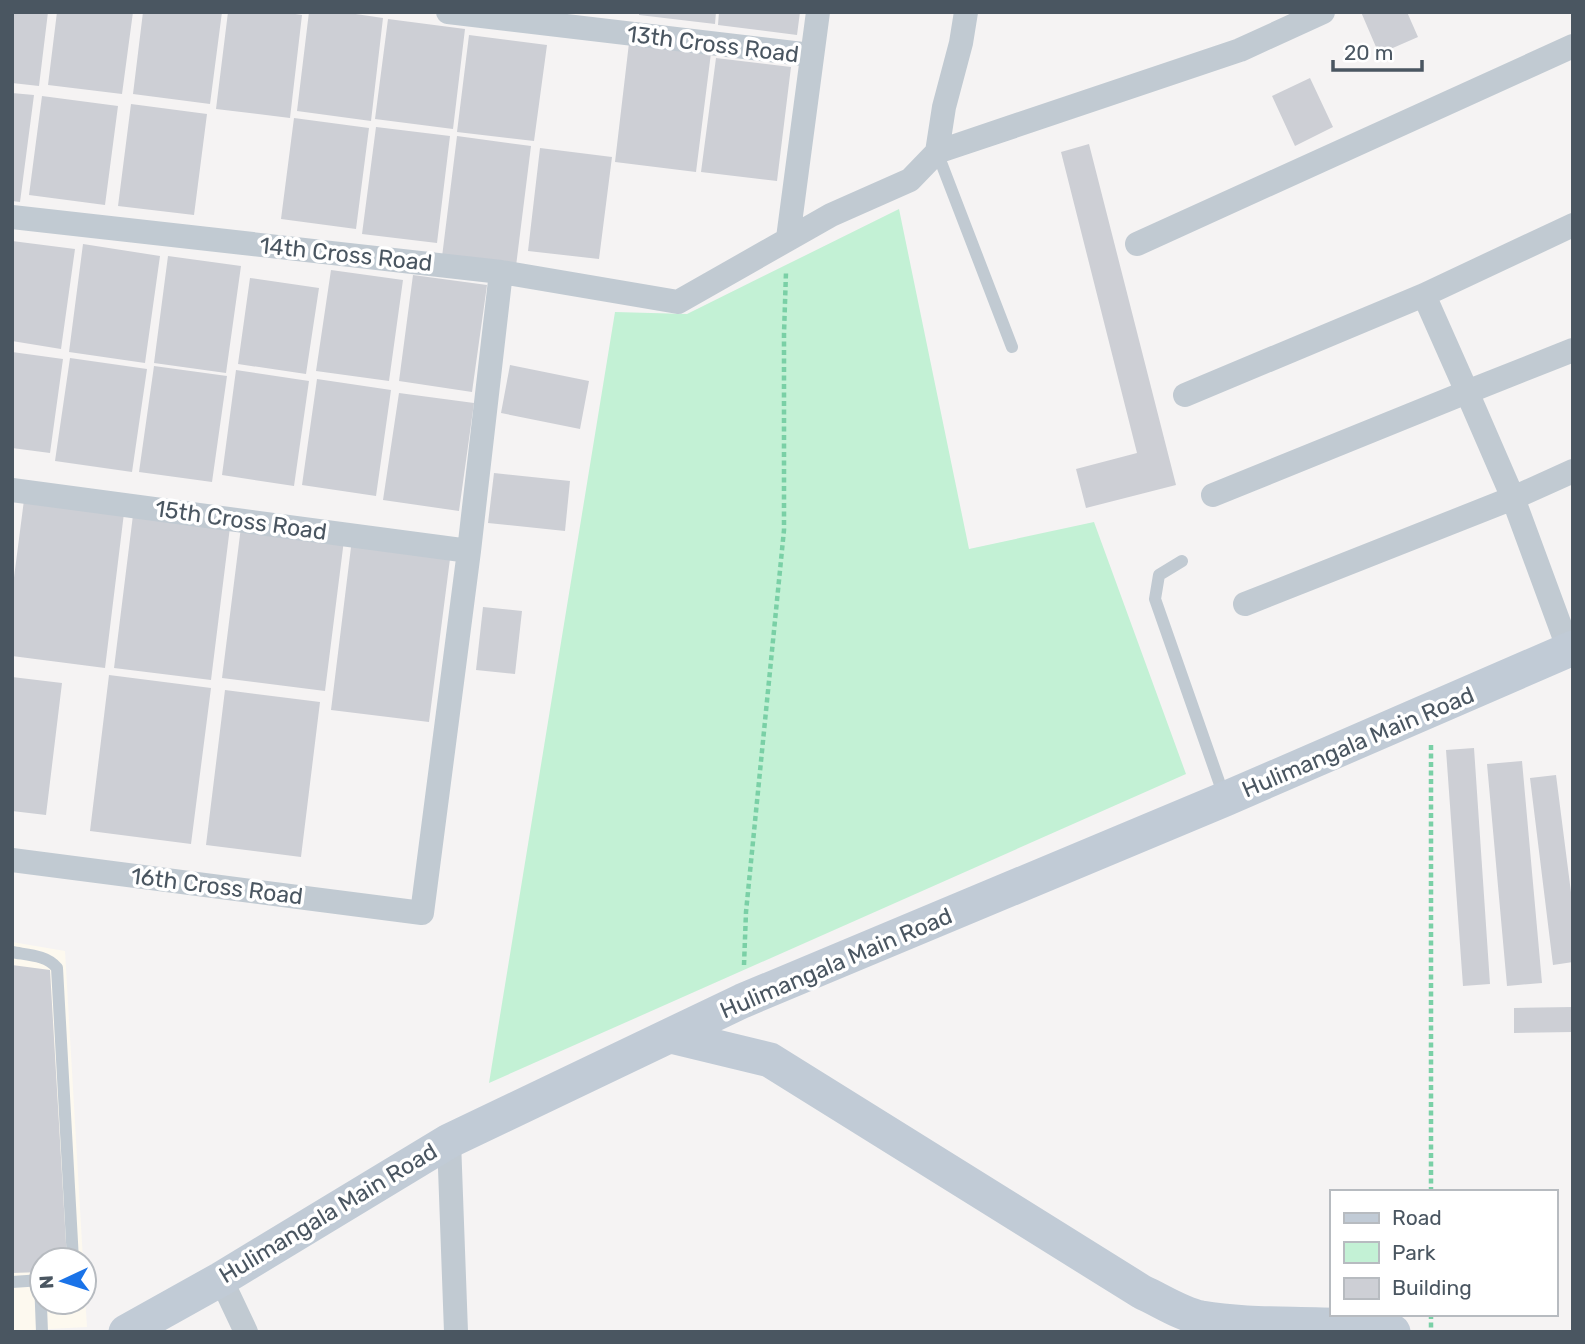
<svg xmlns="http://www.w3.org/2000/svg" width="1585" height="1344" font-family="Rubik,sans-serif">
  <rect width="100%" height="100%" fill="#f5f3f3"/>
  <!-- commercial -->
  <path fill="#fdf9ef" d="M12,942l53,9 18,309h-41v42h42v-21l3,46 -75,4z"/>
  <!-- green -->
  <path fill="#c3f1d5" d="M899,209l70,340 125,-27 92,252 -697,309 126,-771 72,2z"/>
  <!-- building -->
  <path fill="#cdcfd5" d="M12,12h36l-9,74 -27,-3z
    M57,12h76l-11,82 -74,-9z
    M143,12h79l-12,92 -77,-10z
    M228,12h54l20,3 -12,103 -74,-9z
    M309,12h33l41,6 -12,103 -74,-10z
    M639,12h77l-1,12 -76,-9z
    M719,12h81l-3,23 -79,-10z
    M1361,12h46l11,25 -39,17z
    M388,19l77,10 -12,100 -78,-10z
    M469,35l78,10 -13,96 -77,-9z
    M629,43l82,10 -15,119 -81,-10z
    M716,58l75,9 -14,114 -76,-9z
    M1310,78l23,49 -38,19 -23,-50z
    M12,93l22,2 -14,107 -8,-1z
    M42,96l76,10 -13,99 -76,-10z
    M131,104l76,10 -13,101 -76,-9z
    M294,118l75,10 -13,101 -75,-10z
    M376,127l74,9 -13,107 -75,-9z
    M457,136l74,10 -15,120 -74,-9z
    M1089,144l87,341 -90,23 -10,-39 61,-16 -76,-301z
    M540,148l72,9 -13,102 -71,-8z
    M12,241l63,8 -14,100 -49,-8z
    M83,244l77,12 -15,107 -76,-11z
    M168,256l73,10 -15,107 -72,-10z
    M331,270l72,10 -14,101 -73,-10z
    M413,275l74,10 -15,107 -73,-11z
    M250,278l69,10 -13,86 -68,-10z
    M12,352l51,7 -13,94 -38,-5z
    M70,358l77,11 -15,103 -77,-11z
    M510,365l79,16 -9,48 -79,-16z
    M154,366l73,10 -15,106 -73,-10z
    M236,370l73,11 -15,105 -72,-11z
    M317,379l74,11 -15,106 -74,-11z
    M399,393l75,10 -15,108 -76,-11z
    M494,473l76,8 -5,50 -77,-8z
    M24,500l100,13 -19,155 -93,-12v-63z
    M133,515l97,12 -19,153 -97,-12z
    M241,527l103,13 -19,151 -103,-13z
    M352,539l99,12 -22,171 -98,-12z
    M483,607l39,4 -7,63 -39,-4z
    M109,675l102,13 -20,156 -101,-13z
    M12,677l50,6 -16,132 -34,-4z
    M225,690l95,12 -19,155 -95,-12z
    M1474,748l16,236 -27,2 -17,-236z
    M1522,761l20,222 -35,3 -20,-222z
    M1556,775l17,133v54l-20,3 -23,-187z
    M12,965l38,5 17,290h-25v12l-30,1z
    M1573,1007v25l-59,1v-25z"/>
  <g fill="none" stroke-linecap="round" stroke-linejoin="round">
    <!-- path -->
    <path stroke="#7ad0a6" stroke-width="4.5" stroke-dasharray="5 3.5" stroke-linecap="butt" d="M744,965l2,-53 38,-382v-196l2,-62
      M1431,1192v-447
      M1431,1314v18"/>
    <!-- lane -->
    <path stroke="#c1cad2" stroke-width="12" d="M937,152l75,195
      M1182,561l-23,14 -4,24 69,197
      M12,952c15,3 35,3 45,16l16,292
      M40,1280l2,52
      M12,1282l30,-2"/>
    <!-- street -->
    <path stroke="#c1cad2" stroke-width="24" d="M448,12l363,43
      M937,152l303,-102 83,-38
      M12,217l489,55 177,30 153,-87 79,-35 27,-28 7,-45 17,-64 5,-31
      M788,238l30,-226
      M1137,244l436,-198
      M1185,395l239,-100 149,-70
      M12,490l457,61
      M1213,495l254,-103 -43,-97
      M1245,604l268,-106 60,-27
      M1569,650l-56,-152 -46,-106 106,-42
      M12,860l410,53 47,-362 32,-279
      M449,1141l7,191
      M221,1279l25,53"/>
    <!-- secondary -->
    <path stroke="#c1cbd6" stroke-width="35" d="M671,1036l99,24 372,232c18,8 39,22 59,26 63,11 129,1 192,14
      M126,1332l95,-53 228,-138 293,-140 483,-202 348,-151"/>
  </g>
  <g text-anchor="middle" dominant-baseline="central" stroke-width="7" stroke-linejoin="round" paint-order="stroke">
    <!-- street labels -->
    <g font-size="23" fill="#4a5661" stroke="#fff">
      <text transform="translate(713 44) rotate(7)">13th Cross Road</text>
      <text transform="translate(346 254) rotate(6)">14th Cross Road</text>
      <text transform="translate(241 520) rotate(8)">15th Cross Road</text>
      <text transform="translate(1358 742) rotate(-23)">Hulimangala Main Road</text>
      <text transform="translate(217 886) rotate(7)">16th Cross Road</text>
      <text transform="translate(836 963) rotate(-23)">Hulimangala Main Road</text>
      <text transform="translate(328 1213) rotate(-31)">Hulimangala Main Road</text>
    </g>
  </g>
  <!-- border -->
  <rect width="1585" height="1344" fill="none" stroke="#4a5661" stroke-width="28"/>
  <!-- legend -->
  <rect x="1330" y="1190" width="228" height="126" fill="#ffffff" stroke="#b7bbc0" stroke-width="2"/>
  <rect x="1344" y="1213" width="35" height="10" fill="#c1cbd6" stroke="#b7bbc0" stroke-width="2"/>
  <text x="1392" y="1225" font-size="21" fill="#4a5661">Road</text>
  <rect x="1344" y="1242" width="35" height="21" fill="#c3f1d5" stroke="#b7bbc0" stroke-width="2"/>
  <text x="1392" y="1260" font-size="21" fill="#4a5661">Park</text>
  <rect x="1344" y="1278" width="35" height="21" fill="#cdcfd5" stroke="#b7bbc0" stroke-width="2"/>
  <text x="1392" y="1295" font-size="21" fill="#4a5661">Building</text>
  <!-- north arrow -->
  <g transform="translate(63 1281) rotate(266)"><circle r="33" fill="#ffffff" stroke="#b7bbc0" stroke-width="2"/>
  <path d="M0-5L12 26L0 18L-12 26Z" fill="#1a73e8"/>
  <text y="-10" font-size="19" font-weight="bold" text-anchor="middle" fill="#4a5661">N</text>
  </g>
  <!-- scale -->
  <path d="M1333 60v10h89v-10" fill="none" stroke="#4a5661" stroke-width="3.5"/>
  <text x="1344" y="60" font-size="21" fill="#4a5661" stroke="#ffffff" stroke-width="5" paint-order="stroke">20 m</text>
</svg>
